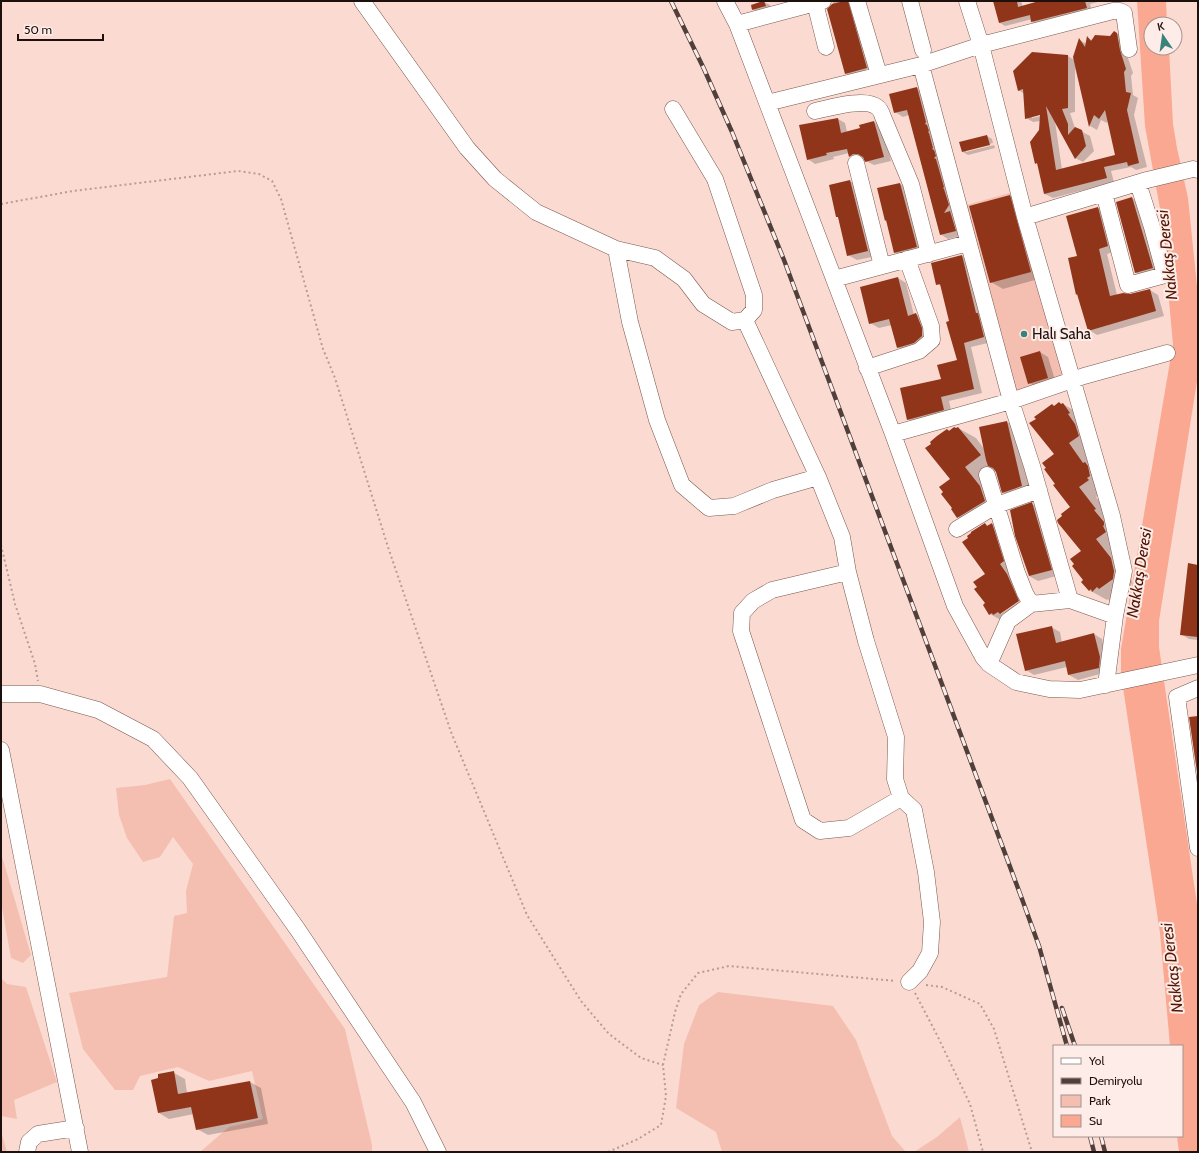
<svg xmlns="http://www.w3.org/2000/svg" width="1199" height="1153" font-family="Cabin,sans-serif">
  <rect width="100%" height="100%" fill="#fbdbd1"/>
  <!-- green -->
  <path fill="#f4bfb0" d="M1013,192l53,189 -57,12 -50,-186z
    M170,779l175,250 27,116v7h-172l29,-25 34,-8 -11,-48 -43,10 -31,-14 -38,9 -7,14h-18l-32,-41 -14,-56 98,-16 7,-61 13,-3 -1,-22 7,-27 -20,-27 -13,20 -17,5 -16,-24 -8,-23 -3,-27 29,-3z
    M1,853l30,102 -8,8 -12,-5 -10,-56z
    M1,978l6,6 19,3 31,95 -43,18 3,19 -16,-3z
    M718,992l115,14 23,34 36,96 14,16h-184l-6,-20 -40,-24 8,-64 15,-39z
    M960,1117l9,35h-55l23,-15z
    M1,1131l6,21h-6z"/>
  <!-- water -->
  <path fill="#faa891" d="M1137,1h29l1,23h-16v24h18l4,76 4,24 11,50 10,98v79l-39,246v26l39,264v241h-19l-2,-16h5v-90h-12l-10,-113 -39,-259v-25l52,-305 -12,-130 -16,-88z"/>
  <!-- shadow -->
  <path fill="#0003" fill-rule="evenodd" d="M833,1h19l21,71 -21,5 -6,-4 -18,-63 5,-7z
    M994,1h27l2,6 20,-6h59l-12,3 2,7 -54,14 -6,-3v-3l-27,7 -5,-3z
    M764,2l6,3 1,4 -12,4 -6,-4z
    M1114,32l11,6 2,17 6,18 -2,3 2,19 5,3 -4,17 13,52 -11,3 -5,-3 -20,4 3,11 -61,16 -8,-4 -7,-30 -2,-1 5,-42 -8,1 -7,-4 -1,-24 -7,-4 50,-34 6,4 5,-20 8,4 1,-6 4,2 18,-3zM1075,68l15,58 7,4 4,-10 6,3 1,-3 8,35 -54,15 -7,-49 20,37 8,4 11,-11 -4,-15 -15,-8 -5,-15 5,-1zM1045,113v2l-13,3v-2z
    M917,88l8,5 38,142 -15,4 -8,-5 -31,-119 -6,2 -8,-5z
    M838,119l7,4 2,9 14,-3 13,-7 8,4 9,35 -17,4 -8,-4 -1,-4 -4,1 -4,2 -7,-4 -1,-3 -16,4 1,2 -19,5 -7,-5z
    M987,136l5,3 1,4 -27,7v2l28,-7 1,3 -27,7 -5,-3z
    M850,181l9,5 18,70 -20,4 -9,-5 -18,-69z
    M900,184l9,5 16,62 -21,6 -9,-5 -8,-31 -1,-1z
    M1010,196l11,7 21,75 -39,11 -12,-7z
    M1132,198l12,7 20,70 -17,4 -11,-6 -19,-70z
    M1098,208l8,5 10,38 -9,3 10,41h14l19,-5 8,5 6,21 -67,19 -8,-5 -10,-74z
    M962,256l8,5 22,81 -21,5 11,46 -33,8 3,13 -36,10 -8,-5 50,-58 -7,-40 -10,-35 -4,-2z
    M898,278l8,5 8,32 2,-1 9,5 5,15 -23,18 -9,-5 -6,-22 -13,3 -9,-5z
    M1040,352l8,5 8,26 -18,5 -9,-5z
    M1063,404l17,10 26,76 -10,7 17,22 16,50 3,13 -2,7 -13,10 -7,2 -2,-2 -1,1 -18,-10 -5,-10 -1,-29 -12,-44 -15,-23 -1,-77z
    M1007,422l9,5 15,64 -19,6 -9,-5 -6,-21 -3,-3 -12,9 16,20 -22,30 -18,-10 -4,-9 -7,-78 3,1 8,-3 18,10 9,12z
    M1032,504l9,4 19,67 -22,6 -9,-5z
    M985,524l3,2 4,-2 17,10 27,77 -18,12 -10,1 -18,-10 -4,-40zM1022,598l1,1 -22,15v-2z
    M1198,566v74l-9,-1 -8,-5z
    M1051,627l9,5 2,11 32,-9 8,5 6,24 -1,9 -29,8 -9,-5 -2,-8 -33,8 -8,-5z
    M174,1073l11,6 2,14 63,-11 11,6 7,36 -60,11 -11,-6 -3,-15 -25,5 -10,-6z"/>
  <!-- building -->
  <path fill="#90351a" d="M763,1h1l2,5 -14,4 -1,-5z
    M844,1h4l19,67 -22,6 -18,-65 5,-5z
    M993,1h24l1,6 21,-6h46l2,7 -56,14 -1,-7 -31,8z
    M1114,31l3,2 3,17 6,19 -2,3 2,20 5,1 -4,17 12,53 -11,3 -1,-4 -23,5 3,11 -63,16 -7,-31 -2,1 -5,-22 9,-12 1,-15 -15,4 -2,-30 -5,2 -5,-20 19,-19 36,3v53l-6,1 6,15v11l7,-8 7,3 4,16 -11,13 -29,-53 10,64 59,-15 -10,-45 -6,9 -5,-4 -5,12 -16,-70 6,-19 6,9 2,-11 4,5 4,-6 15,1z
    M917,87l9,35 -1,2 2,1 2,6 -1,1 1,1 4,15 -1,1 2,1 2,6 -2,2 2,1 8,28 -1,1 1,1 5,16 -5,8 6,-2 6,20 -16,4 -33,-125 -13,3 -5,-19z
    M838,118l3,15 19,-5 -1,-3 15,-4 10,36 -19,5 -2,-5 -5,-3h-5l-4,3 -2,-8 -21,4 1,2 -20,5 -8,-35z
    M987,135l3,10 -28,7 -3,-10z
    M850,180l18,71 -21,5 -9,-39h-2l-7,-32z
    M900,183l17,64 -23,6 -8,-33 -1,1 -8,-33z
    M1010,195l21,77 -41,11 -21,-77z
    M1132,197l21,71 -18,5 -19,-71z
    M1098,207l10,39 -9,3 11,47 13,-3 7,1 20,-5 6,22 -68,20 -11,-37 -1,1 -8,-37 9,-2 -11,-40z
    M962,255l14,58h2l6,24 -20,6 10,46 -33,8 3,13 -37,10 -7,-32 41,-9 -4,-14 20,-5 -11,-38 3,-1 -9,-37 -4,1 -5,-22z
    M898,277l10,39 8,-3 6,15v8l-8,7 -17,5 -8,-29 -20,5 -9,-37z
    M1040,351l8,27 -20,6 -8,-27z
    M1059,402l2,2 2,-1 7,10 -2,1 7,10 4,12 -10,7 14,20 2,-1 3,4 2,10 -3,2 2,2 -10,7 17,22 -2,1 10,12v3l-1,1 3,6 -10,7 15,19 3,13 -1,8 -14,10 -2,-2 -5,5 -1,-3 -2,2 -8,-9 2,-2 -11,-14 2,-2 -4,-5 11,-8 -23,-28 -1,-3 5,-4 -1,-2 9,-7 -17,-22 2,-1 -11,-15 2,-1 -4,-5 12,-9 -25,-31 7,-4 -2,-2 7,-5 11,-8 2,2z
    M1007,421l15,65 -20,7 -6,-21 -3,-4 -5,-2 -2,-6 -7,-33z
    M954,427l2,1 2,-1 23,28 -16,12 15,19 5,15 -28,17 -6,-9 1,-1 -11,-14 2,-2 -4,-5 11,-8 -25,-31 6,-4 -1,-2 7,-6 10,-7 2,2z
    M1032,502l20,68 -23,6 -14,-40 -5,-26z
    M985,523l2,3 5,-3 12,38 -4,3 7,10 12,27 -19,13 -2,-2 -5,3 -1,-2 -3,2 -6,-10 2,-2 -11,-14 3,-2 -4,-5 12,-8 -23,-32 6,-4 -1,-2 4,-3v-1z
    M1188,563l10,2v72l-18,-2z
    M1052,626l4,17 38,-10 6,24 -1,11 -31,7 -3,-14 -40,10 -9,-37z
    M1198,716v63l-9,-62z
    M174,1071l4,23 72,-13 8,37 -62,12 -5,-23 -33,6 -7,-33 7,-2v-4z"/>
  <g fill="none" stroke-linecap="round" stroke-linejoin="round">
    <!-- minor casing -->
    <g stroke="#79574d" stroke-width="17">
      <path id="minor" d="M362,1l105,147 28,31 41,33 80,37 39,9 29,21 19,25 29,18 13,-2 9,-10v-15l-39,-116 -42,-70
        M725,1l12,23 156,410 62,172 28,51 6,7 27,18 33,7 31,1 118,-25
        M857,1l22,74
        M910,1l13,49
        M967,1l14,44 44,172 87,299 12,55 -9,45 -9,69
        M815,3l11,44
        M737,24l86,-23
        M921,65l90,336 21,65 38,134
        M767,103l154,-38 60,-20 132,-34h7l4,2 5,36
        M815,111c14,-3 50,-14 62,-4 3,2 5,7 6,10l28,67 18,70
        M856,163l26,103
        M1104,193l24,92 37,-10 -13,-48 -14,-44
        M1025,217l122,-37 46,-11 5,1
        M616,249l14,73 27,98 25,65 27,23 25,-2 39,-16 45,-13
        M834,279l134,-36
        M745,320l73,157 24,60 6,35 18,69 30,96 -1,42 6,19 13,12 12,62 6,50 -2,31 -10,18 -11,11
        M867,368l52,-17 13,-11 -1,-14 -24,-67
        M893,434l118,-33 73,-25 83,-23
        M987,475l30,98 8,20 6,11
        M957,529l40,-24 42,-15
        M848,572l-76,18 -19,11 -11,12 -1,18 62,189 17,11 29,-3 52,-30
        M989,664l19,-43 23,-17 39,-4 45,16
        M1198,688l-21,9 21,151
        M1,694h39l58,16 55,29 37,39 108,152 115,172 25,50
        M1,750l79,402
        M27,1152l2,-10 9,-8 38,-6"/>
    </g>
    <!-- path -->
    <path stroke="#b69c94" stroke-width="2" stroke-dasharray="2 3" stroke-linecap="butt" d="M1,204l72,-13 165,-20 21,3 13,7 9,18 42,150 12,29 53,169 63,185 76,183 54,86 28,33 32,24 22,7
      M1,545l14,59 20,60 3,17
      M926,985l16,2 38,17 14,25 38,123
      M915,993l22,42 33,69 13,48
      M608,1152l30,-13 23,-14 5,-29 -3,-31 12,-53 6,-18 17,-21 31,-7 167,15"/>
    <!-- minor -->
    <use href="#minor" stroke="#fff" stroke-width="16"/>
    <!-- rail casing -->
    <g stroke="#513f3b" stroke-width="4.5">
      <path id="rail" d="M671,1l33,68 28,63 52,128 238,639 17,47 28,100
        M1062,1008l13,38
        M1090,1136l4,16
        M1101,1136l4,16"/>
    </g>
    <!-- rail -->
    <use href="#rail" stroke="#fdece7" stroke-width="3" stroke-dasharray="9" stroke-linecap="butt"/>
  </g>
  <!-- markers -->
  <circle fill="#3b827b" stroke="#fdece7" stroke-width="1.5" cx="1024" cy="334" r="4"/>
  <g text-anchor="middle" dominant-baseline="central" stroke-width="4" stroke-linejoin="round" paint-order="stroke">
    <!-- poi labels -->
    <g font-size="15" fill="#1e100d" stroke="#fdece7" text-anchor="start">
      <text x="1032" y="334">Halı Saha</text>
    </g>
    <!-- water labels -->
    <g font-size="16" font-style="italic" fill="#531503" stroke="#fdece7">
      <text transform="translate(1167 255) rotate(-96)">Nakkaş Deresi</text>
      <text transform="translate(1139 573) rotate(-81)">Nakkaş Deresi</text>
      <text transform="translate(1172 968) rotate(-97)">Nakkaş Deresi</text>
    </g>
  </g>
  <!-- border -->
  <rect width="1199" height="1153" fill="none" stroke="#1e100d" stroke-width="4"/>
  <!-- legend -->
  <rect x="1053" y="1045" width="130" height="92" fill="#fdece7" stroke="#a49490"/>
  <rect x="1061" y="1058" width="20" height="6" fill="#ffffff" stroke="#a49490"/>
  <text x="1089" y="1065" font-size="12" fill="#1e100d">Yol</text>
  <rect x="1061" y="1078" width="20" height="6" fill="#513f3b" stroke="#a49490"/>
  <text x="1089" y="1085" font-size="12" fill="#1e100d">Demiryolu</text>
  <rect x="1061" y="1095" width="20" height="12" fill="#f4bfb0" stroke="#a49490"/>
  <text x="1089" y="1105" font-size="12" fill="#1e100d">Park</text>
  <rect x="1061" y="1115" width="20" height="12" fill="#faa891" stroke="#a49490"/>
  <text x="1089" y="1125" font-size="12" fill="#1e100d">Su</text>
  <!-- north arrow -->
  <g transform="translate(1163 36) rotate(347)"><circle r="19" fill="#fdece7" stroke="#a49490"/>
  <path d="M0-3L7 15L0 10L-7 15Z" fill="#3b827b"/>
  <text y="-6" font-size="11" font-weight="bold" text-anchor="middle" fill="#1e100d">K</text>
  </g>
  <!-- scale -->
  <path d="M18 34v6h85v-6" fill="none" stroke="#1e100d" stroke-width="2"/>
  <text x="24" y="34" font-size="12" fill="#1e100d" stroke="#fdece7" stroke-width="3" paint-order="stroke">50 m</text>
</svg>
